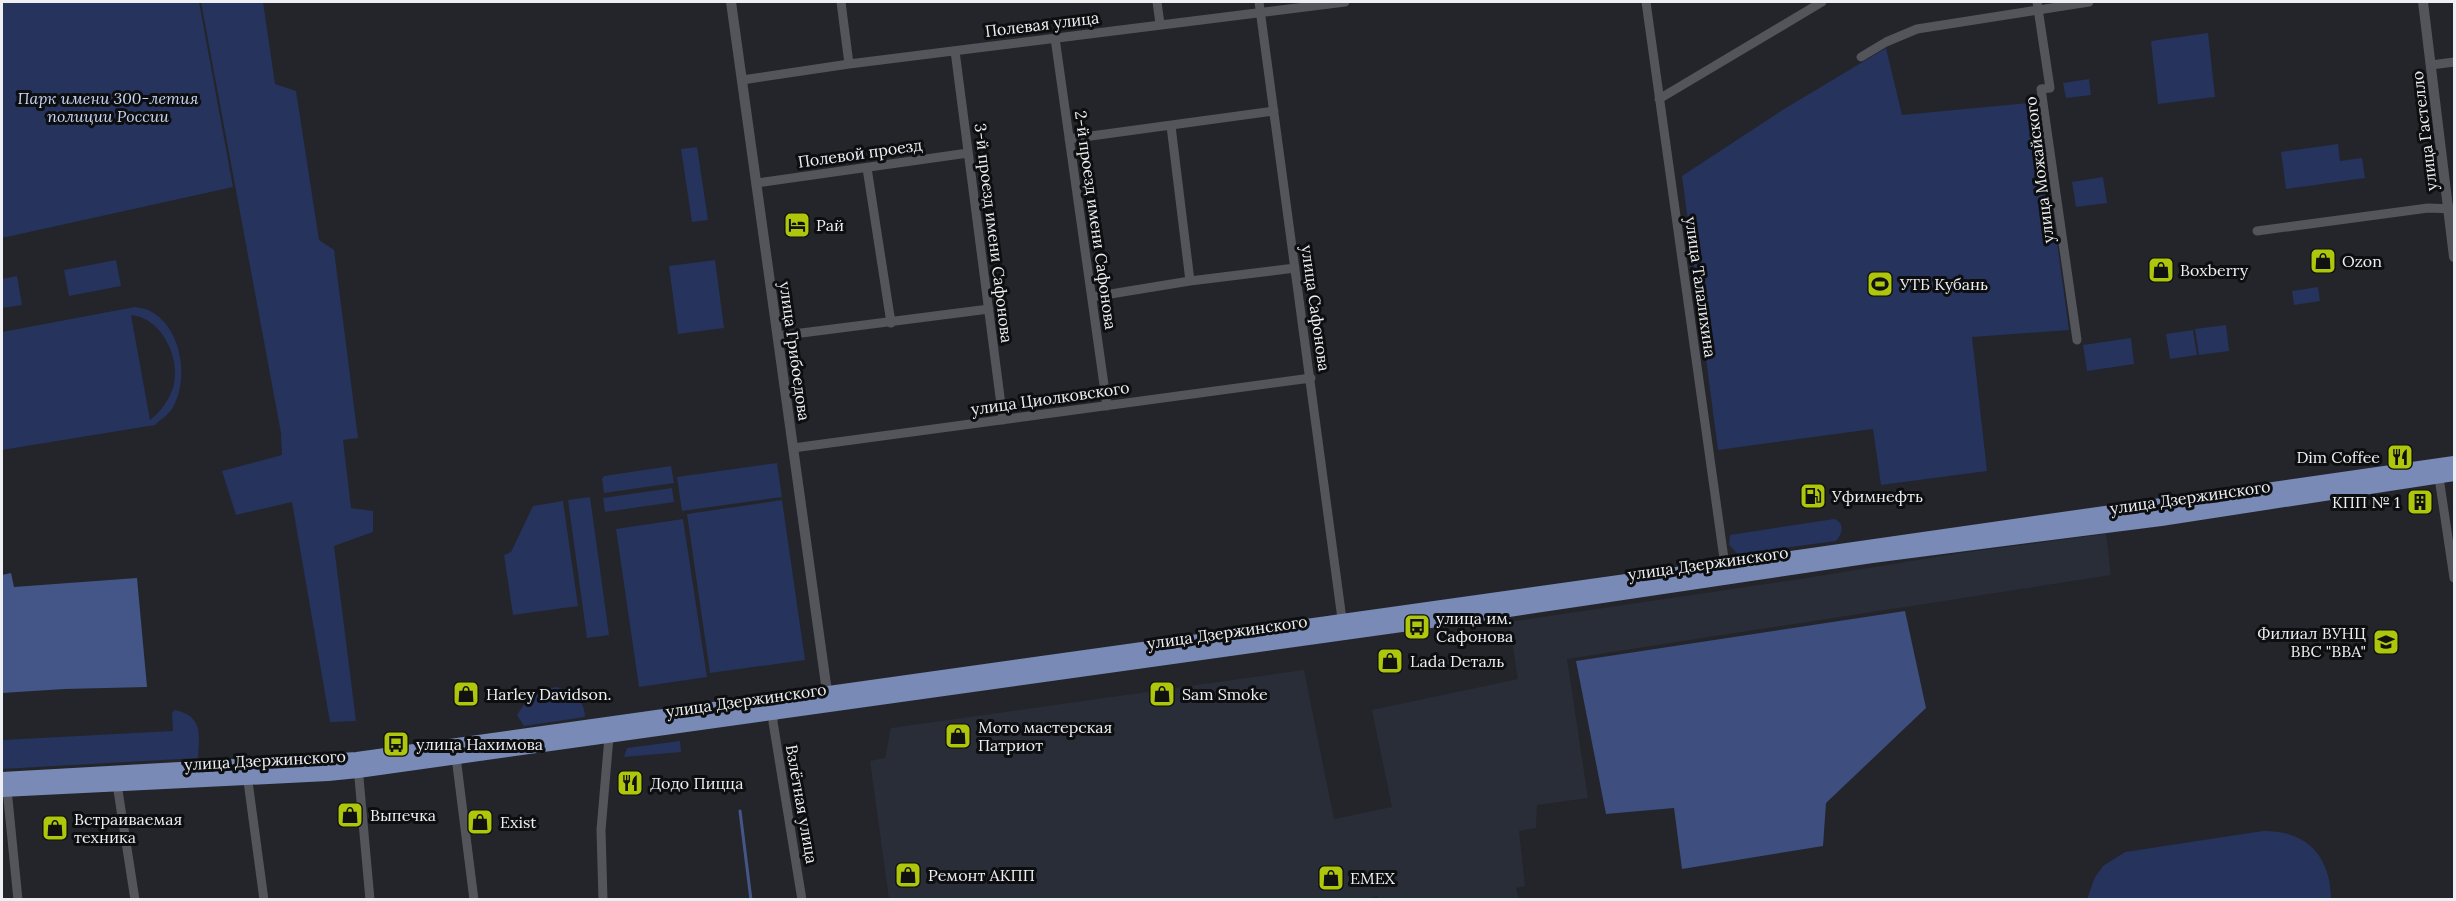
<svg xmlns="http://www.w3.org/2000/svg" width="2456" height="901" font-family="Lora,serif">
  <rect width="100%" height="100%" fill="#23252a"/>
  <!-- built -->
  <path fill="#292d38" d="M2106,534l5,41 -544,84 21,139 -51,7 -1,23 -17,3 6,55 -9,2 3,11 -141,1 -1,-4 -15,4 -473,-1 -19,-138 15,-3 6,-30 413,-58 30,149 58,-12 -20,-97 146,-31 -9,-57 285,-42 167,-27z"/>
  <!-- green -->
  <path fill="#25335d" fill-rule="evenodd" d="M2,2h197l34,185 -231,51z
    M201,2h62l12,82 21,7 23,149 15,10 24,188 -15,2 8,68 22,3v21l-39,14 22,175 -26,1 -38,-220 -56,13 -14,-44 60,-16 -1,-22z
    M2208,33l7,64 -57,7 -7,-63z
    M1886,48l16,67 136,-13 31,228 -97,7 15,134 -106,14 -8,-56 -155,21 -36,-274 102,-67z
    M2089,79l2,16 -25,3 -3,-15z
    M2338,144l2,17 22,-3 3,20 -79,11 -5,-37z
    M697,147l11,73 -16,2 -11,-73z
    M2103,177l4,26 -31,4 -4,-25z
    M116,260l5,26 -52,10 -5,-26z
    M715,260l9,68 -46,6 -9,-68z
    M17,276l5,29 -20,3v-29z
    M2318,287l2,14 -26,4 -2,-14z
    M135,307c5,1 13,2 17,5 31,18 37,69 20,97 -4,6 -12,11 -17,16l-153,25v-118zM131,315c33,3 53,49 40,78 -5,11 -12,20 -21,27z
    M2226,325l3,26 -30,4 -4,-26z
    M2193,330l4,25 -27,4 -4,-25z
    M2131,338l3,26 -47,7 -4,-26z
    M777,463l5,34 -100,14 -5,-34z
    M671,466l3,17 -70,10 -2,-14 2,-3z
    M672,488l2,14 -69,10 -2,-14z
    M590,497l19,138 -22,3 -19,-138z
    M782,500l23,160 -95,13 -23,-159z
    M563,501l15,105 -65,9 -9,-60 7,-3 22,-46z
    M683,519l24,158 -68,10 -23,-158z
    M1834,519c11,4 9,14 2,22l-98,13 -9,-9 1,-10z
    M557,687c15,6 28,12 28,30l-61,9 -7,-11c13,-20 17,-24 40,-28z
    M175,710c29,7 24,24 23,48l-196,11v-29l171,-9 -1,-18z
    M680,741l1,11 -57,5 3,-9z
    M2263,831c44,-1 68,26 68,68h-244l8,-22 8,-11 22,-14z"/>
  <!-- forest -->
  <path fill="#3d4e7f" d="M1905,611l21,97 -100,95 -3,43 -141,23 -8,-61 -68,6 -30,-153z"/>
  <!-- water -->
  <path fill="#445687" d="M11,573l3,14 123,-9 10,109 -83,2 -62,4v-118z"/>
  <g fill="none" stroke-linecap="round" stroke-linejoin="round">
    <!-- stream -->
    <path stroke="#445687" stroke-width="3" d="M740,811l11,89"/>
    <!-- minor -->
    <path stroke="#53555b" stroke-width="9" d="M841,2l8,62
      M1157,2l3,22
      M1259,2l83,617
      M1646,2l80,571
      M2037,2l13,86 -9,1 36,251
      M1055,38l52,368
      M955,51l48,369
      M1861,57l25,-15 31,-13 172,-27
      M2431,65l23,-3
      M742,80l107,-16 496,-62
      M1659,99l163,-97
      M1171,126l19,155
      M1069,139l205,-28
      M867,168l24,155
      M757,183l211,-30
      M2257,231l171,-23 26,1
      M1092,297l98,-16 105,-13
      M778,336l211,-27
      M793,448l518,-70
      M2438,471l16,107
      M774,713l-1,9 29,178
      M456,757l18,143
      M358,767l12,133
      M247,774l17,126
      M117,784l18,116
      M7,789l11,111
      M603,900l-2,-70 8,-93"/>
    <!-- tertiary -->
    <path stroke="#53555b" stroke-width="10" d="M731,2l97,697
      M2423,2l31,255"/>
    <!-- primary -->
    <path stroke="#798ab7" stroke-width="14" d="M2,779l355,-20 1405,-197 692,-99
      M2,790l326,-16 30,-3 1144,-160 370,-55 289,-37 293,-45"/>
  </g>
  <!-- icons -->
  <defs>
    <g id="hotel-square" transform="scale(1.35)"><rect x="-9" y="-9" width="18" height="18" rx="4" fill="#aec60b" stroke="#0d0e10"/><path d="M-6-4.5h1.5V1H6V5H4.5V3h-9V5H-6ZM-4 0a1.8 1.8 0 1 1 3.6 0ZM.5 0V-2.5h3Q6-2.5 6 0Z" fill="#111"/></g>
    <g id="shop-square" transform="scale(1.35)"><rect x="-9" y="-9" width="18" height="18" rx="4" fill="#aec60b" stroke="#0d0e10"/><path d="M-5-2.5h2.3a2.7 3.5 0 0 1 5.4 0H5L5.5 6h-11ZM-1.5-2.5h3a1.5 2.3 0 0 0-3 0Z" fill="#111"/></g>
    <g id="stadium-square" transform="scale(1.35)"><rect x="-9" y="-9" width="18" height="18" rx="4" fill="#aec60b" stroke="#0d0e10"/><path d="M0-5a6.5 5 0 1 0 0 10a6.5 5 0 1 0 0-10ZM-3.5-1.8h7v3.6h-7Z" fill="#111"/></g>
    <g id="restaurant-square" transform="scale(1.35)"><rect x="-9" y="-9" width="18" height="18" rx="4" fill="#aec60b" stroke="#0d0e10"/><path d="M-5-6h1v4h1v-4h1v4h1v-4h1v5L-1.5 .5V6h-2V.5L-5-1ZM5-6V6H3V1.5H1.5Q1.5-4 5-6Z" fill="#111"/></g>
    <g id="fuel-square" transform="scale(1.35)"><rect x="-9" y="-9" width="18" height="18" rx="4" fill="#aec60b" stroke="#0d0e10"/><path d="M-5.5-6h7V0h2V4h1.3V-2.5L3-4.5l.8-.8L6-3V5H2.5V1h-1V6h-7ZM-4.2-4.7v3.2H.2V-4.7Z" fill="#111"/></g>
    <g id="building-square" transform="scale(1.35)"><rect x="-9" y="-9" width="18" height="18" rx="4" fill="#aec60b" stroke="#0d0e10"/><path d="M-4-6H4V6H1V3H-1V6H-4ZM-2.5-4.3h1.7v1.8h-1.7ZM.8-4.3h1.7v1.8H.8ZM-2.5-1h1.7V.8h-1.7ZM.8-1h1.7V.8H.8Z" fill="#111"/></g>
    <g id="bus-square" transform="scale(1.35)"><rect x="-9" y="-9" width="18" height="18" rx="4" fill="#aec60b" stroke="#0d0e10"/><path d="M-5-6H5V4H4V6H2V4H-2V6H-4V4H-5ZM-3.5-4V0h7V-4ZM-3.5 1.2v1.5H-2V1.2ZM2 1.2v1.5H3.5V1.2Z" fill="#111"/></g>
    <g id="university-square" transform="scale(1.35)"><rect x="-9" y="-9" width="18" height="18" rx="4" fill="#aec60b" stroke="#0d0e10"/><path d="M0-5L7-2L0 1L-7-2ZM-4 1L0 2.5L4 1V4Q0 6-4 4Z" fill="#111"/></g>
  </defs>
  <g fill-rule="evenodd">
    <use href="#hotel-square" x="797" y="225"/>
    <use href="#shop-square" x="2323" y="261"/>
    <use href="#shop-square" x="2161" y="270"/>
    <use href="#stadium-square" x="1880" y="284"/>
    <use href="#restaurant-square" x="2400" y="457"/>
    <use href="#fuel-square" x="1813" y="496"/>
    <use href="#building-square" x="2420" y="502"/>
    <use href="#bus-square" x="1417" y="627"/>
    <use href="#university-square" x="2386" y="642"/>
    <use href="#shop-square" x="1390" y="661"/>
    <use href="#shop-square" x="466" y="694"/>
    <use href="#shop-square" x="1162" y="694"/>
    <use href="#shop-square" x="958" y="736"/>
    <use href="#bus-square" x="396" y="744"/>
    <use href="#restaurant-square" x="630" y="783"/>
    <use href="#shop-square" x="350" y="815"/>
    <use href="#shop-square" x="480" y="822"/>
    <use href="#shop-square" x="55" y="828"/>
    <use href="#shop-square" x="908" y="875"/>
    <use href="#shop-square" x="1331" y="878"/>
  </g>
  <g text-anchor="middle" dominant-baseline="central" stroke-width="6" stroke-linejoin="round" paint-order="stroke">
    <!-- street labels -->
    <g font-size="16" fill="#edeff2" stroke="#0d0e10">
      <text transform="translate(1042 24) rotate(-7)">Полевая улица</text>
      <text transform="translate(2424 131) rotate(-97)">улица Гастелло</text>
      <text transform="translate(860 153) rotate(-8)">Полевой проезд</text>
      <text transform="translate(2039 170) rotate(-97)">улица Можайского</text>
      <text transform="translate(1096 220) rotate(82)">2-й проезд имени Сафонова</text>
      <text transform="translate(994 233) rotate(83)">3-й проезд имени Сафонова</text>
      <text transform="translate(1701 287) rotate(82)">улица Талалихина</text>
      <text transform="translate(1316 308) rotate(82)">улица Сафонова</text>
      <text transform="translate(795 351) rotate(82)">улица Грибоедова</text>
      <text transform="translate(1050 398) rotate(-8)">улица Циолковского</text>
      <text transform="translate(2190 497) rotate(-8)">улица Дзержинского</text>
      <text transform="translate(1708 563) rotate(-8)">улица Дзержинского</text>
      <text transform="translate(1227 632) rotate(-8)">улица Дзержинского</text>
      <text transform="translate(746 700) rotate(-8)">улица Дзержинского</text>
      <text transform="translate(265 760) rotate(-3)">улица Дзержинского</text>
      <text transform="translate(802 804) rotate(80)">Взлётная улица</text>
    </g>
    <!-- park labels -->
    <g font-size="16" font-style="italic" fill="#c7d3f2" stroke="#0d0e10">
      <text x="108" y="98">Парк имени 300-летия<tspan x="108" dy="18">полиции России</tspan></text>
    </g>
    <!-- poi labels -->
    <g font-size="16" fill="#edeff2" stroke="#0d0e10" text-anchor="start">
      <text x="816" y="225">Рай</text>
      <text x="2342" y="261">Ozon</text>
      <text x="2180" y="270">Boxberry</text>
      <text x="1900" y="284">УТБ Кубань</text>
      <text x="2380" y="457" text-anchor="end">Dim Coffee</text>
      <text x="1832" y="496">Уфимнефть</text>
      <text x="2400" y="502" text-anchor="end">КПП № 1</text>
      <text x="1436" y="618">улица им.<tspan x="1436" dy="18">Сафонова</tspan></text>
      <text x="2366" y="633" text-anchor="end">Филиал ВУНЦ<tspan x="2366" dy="18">ВВС "ВВА"</tspan></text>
      <text x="1410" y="661">Lada Dеталь</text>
      <text x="486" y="694">Harley Davidson.</text>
      <text x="1182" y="694">Sam Smoke</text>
      <text x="978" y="727">Мото мастерская<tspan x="978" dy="18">Патриот</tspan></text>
      <text x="416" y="744">улица Нахимова</text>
      <text x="650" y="783">Додо Пицца</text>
      <text x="370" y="815">Выпечка</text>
      <text x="74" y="819">Встраиваемая<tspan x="74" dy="18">техника</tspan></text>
      <text x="500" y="822">Exist</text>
      <text x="928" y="875">Ремонт АКПП</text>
      <text x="1350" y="878">EMEX</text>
    </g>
  </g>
  <!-- border -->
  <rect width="2456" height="901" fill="none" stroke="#edeff2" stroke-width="6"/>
</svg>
